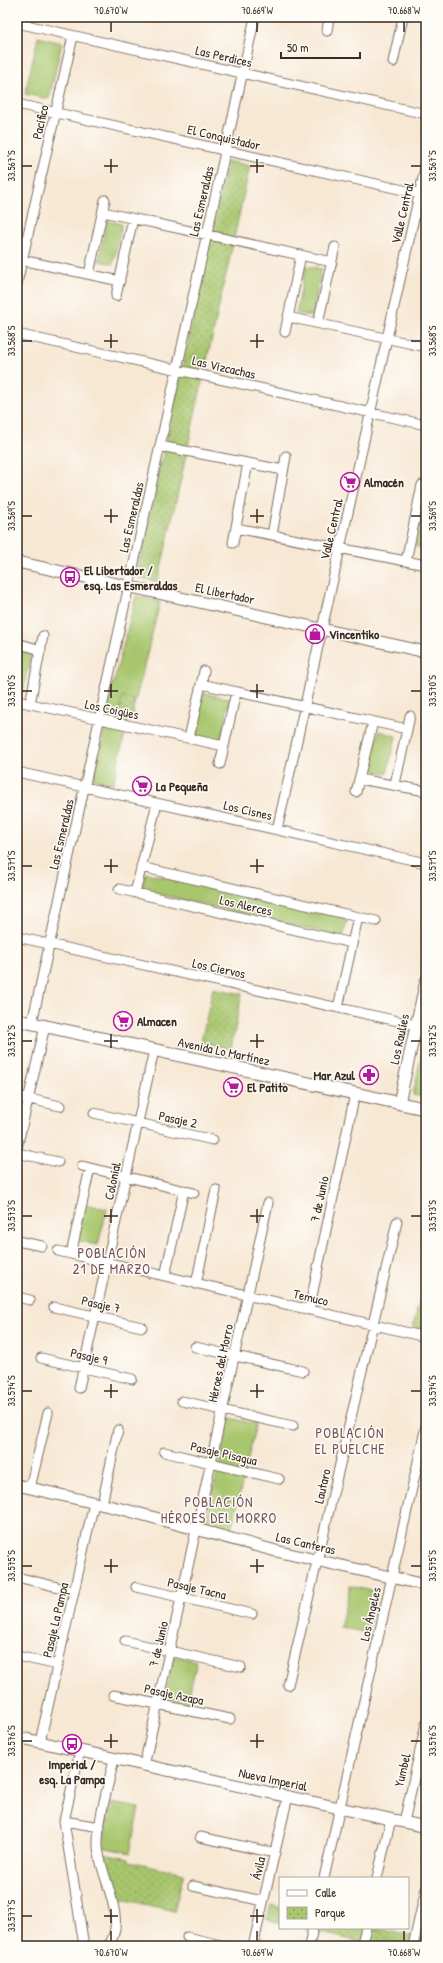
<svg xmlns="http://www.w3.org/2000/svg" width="443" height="1963" font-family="'Patrick Hand',sans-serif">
  <defs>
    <pattern id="park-dots" width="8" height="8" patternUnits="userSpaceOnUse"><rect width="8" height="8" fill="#a8c66d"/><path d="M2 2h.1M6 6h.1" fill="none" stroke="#8aa159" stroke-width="1.8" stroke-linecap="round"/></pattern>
  </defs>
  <rect width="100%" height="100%" fill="#fdfcf7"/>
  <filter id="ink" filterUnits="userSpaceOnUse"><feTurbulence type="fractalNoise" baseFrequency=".025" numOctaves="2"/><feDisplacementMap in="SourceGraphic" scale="8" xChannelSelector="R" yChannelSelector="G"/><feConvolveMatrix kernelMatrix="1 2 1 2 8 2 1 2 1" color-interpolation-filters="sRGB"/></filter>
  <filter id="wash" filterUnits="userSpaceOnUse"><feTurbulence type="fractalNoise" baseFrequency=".012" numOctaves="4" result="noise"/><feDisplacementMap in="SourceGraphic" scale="16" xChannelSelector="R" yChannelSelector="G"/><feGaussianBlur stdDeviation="0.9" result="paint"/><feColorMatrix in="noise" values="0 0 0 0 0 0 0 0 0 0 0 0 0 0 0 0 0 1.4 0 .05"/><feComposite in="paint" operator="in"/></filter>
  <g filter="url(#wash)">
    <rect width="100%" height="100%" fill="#f7e8d4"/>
    <!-- grass -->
    <path fill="#a8c66d" stroke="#727846" d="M38,37l24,6 -13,56 -24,-5z
      M107,221l15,3 -9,40 -14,-3z
      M306,266l16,3 -10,47 -16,-3z
      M422,511l4,1v37l-12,-3z
      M136,596l24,6 -30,120 -25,-6z
      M17,651l14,3 -8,38 -6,-1z
      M203,693l27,6 -9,43 -26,-6z
      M105,729l20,4 -12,51 -20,-5z
      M379,731l17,5 -9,38 -18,-4z
      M146,873l202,45 -5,19 -202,-47z
      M426,1032v66l-13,-3z
      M84,1204l23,5 -9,36 -22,-5z
      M421,1294l5,1v35l-13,-3z
      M230,1418l26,6 -25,107 -26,-6z
      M350,1586l27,6 -10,41 -27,-6z
      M174,1656l23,5 -10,43 -23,-5z
      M112,1803l27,5 -9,45 -28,-6z"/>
    <!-- park -->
    <path fill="url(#park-dots)" stroke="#727846" d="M228,161l22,5 -92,416 -22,-5z
      M123,696l10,4 1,18 -16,-4z
      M213,988l29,6 -11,55 -30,-7z
      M102,1853l27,5v3l55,12 -10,38 -57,-13 -12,-32z
      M271,1905l9,2v16l-13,-3z
      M301,1928h75l50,11v7h-49z"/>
  </g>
  <g filter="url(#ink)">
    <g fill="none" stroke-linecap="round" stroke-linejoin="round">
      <!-- minor casing -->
      <g stroke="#7d6c5e" stroke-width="11">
        <path id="minor" d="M17,23l409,91
          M327,31l2,-14
          M393,62l10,-45
          M17,104l409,91
          M103,212l229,50
          M17,259l103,22
          M89,274l16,-74
          M17,283l56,-247
          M116,296l17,-77
          M288,317l138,30
          M318,323l17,-76
          M285,332l16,-77
          M17,334l409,91
          M160,446l123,24
          M236,528l190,37
          M272,535l14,-79
          M233,543l15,-80
          M406,561l16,-76
          M17,643l24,7
          M201,684l206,45
          M17,701l207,45
          M30,704l13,-68
          M189,738l15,-67
          M220,764l16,-72
          M17,772l409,91
          M359,779l67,12
          M395,784l15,-68
          M356,792l17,-70
          M277,830l149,-666
          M141,867l235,54
          M119,889l233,54
          M135,893l22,-90
          M17,937l399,88
          M338,1008l20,-91
          M32,1023l223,-1006
          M17,1096l43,10
          M94,1113l119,27
          M17,1148l28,-122
          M17,1153l41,9
          M82,1166l112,27
          M17,1241l25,5
          M58,1251l368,86
          M71,1254l19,-86
          M165,1276l19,-86
          M196,1284l20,-94
          M17,1297l13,3
          M54,1307l88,20
          M309,1310l46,-216
          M195,1347l108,24
          M41,1358l91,21
          M79,1388l75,-338
          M182,1401l111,25
          M164,1452l115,27
          M30,1488l18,-75
          M102,1504l16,-74
          M17,1577l57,14
          M136,1587l116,27
          M125,1641l116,26
          M17,1656l41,9
          M288,1685l109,-463
          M113,1695l117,24
          M40,1742l54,-239
          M80,1751l-16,70 20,125
          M144,1766l124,-563
          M64,1821l36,6
          M404,1822l22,-98
          M200,1837l75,16
          M324,1878l102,-452
          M377,1878l14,-59
          M193,1886l70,15
          M187,1937l38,9
          M108,1946c21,-27 -9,-71 -10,-100 -1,-23 11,-63 16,-87
          M253,1946l35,-150
          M309,1946l4,-18
          M361,1946l5,-18
          M413,1946l13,-57"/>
      </g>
      <!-- tertiary casing -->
      <g stroke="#7d6c5e" stroke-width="13">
        <path id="tertiary" d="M17,562l409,90
          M399,1103l27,-122
          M17,1485l109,25 150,41 150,34
          M17,1737l409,90"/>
      </g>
      <!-- secondary casing -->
      <g stroke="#7d6c5e" stroke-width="14">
        <path id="secondary" d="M17,1020l409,89"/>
      </g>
      <!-- minor -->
      <use href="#minor" stroke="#fff" stroke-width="9"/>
      <!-- tertiary -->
      <use href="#tertiary" stroke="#fff" stroke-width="11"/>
      <!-- secondary -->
      <use href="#secondary" stroke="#fff" stroke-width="12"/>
    </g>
  </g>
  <!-- ticks -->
  <path fill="none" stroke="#3b2a1e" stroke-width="1.5" d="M111,22v10M257,22v10M404,22v10M111,159v14M257,159v14M22,166h10M104,166h14M250,166h14M411,166h10M111,334v14M257,334v14M22,341h10M104,341h14M250,341h14M411,341h10M111,509v14M257,509v14M22,516h10M104,516h14M250,516h14M411,516h10M111,684v14M257,684v14M22,691h10M104,691h14M250,691h14M411,691h10M111,859v14M257,859v14M22,866h10M104,866h14M250,866h14M411,866h10M111,1034v14M257,1034v14M22,1041h10M104,1041h14M250,1041h14M411,1041h10M111,1209v14M257,1209v14M22,1216h10M104,1216h14M250,1216h14M411,1216h10M111,1384v14M257,1384v14M22,1391h10M104,1391h14M250,1391h14M411,1391h10M111,1559v14M257,1559v14M22,1566h10M104,1566h14M250,1566h14M411,1566h10M111,1734v14M257,1734v14M22,1741h10M104,1741h14M250,1741h14M411,1741h10M111,1909v14M257,1909v14M22,1916h10M104,1916h14M250,1916h14M111,1931v10M257,1931v10M404,1931v10"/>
  <!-- icons -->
  <defs>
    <g id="supermarket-ring" transform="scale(1)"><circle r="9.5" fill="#fdfcf7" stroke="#b5179e" stroke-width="1.5"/><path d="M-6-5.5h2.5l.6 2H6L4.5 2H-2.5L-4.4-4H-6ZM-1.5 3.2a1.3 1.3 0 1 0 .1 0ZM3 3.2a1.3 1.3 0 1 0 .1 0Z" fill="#b5179e"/></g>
    <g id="bus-ring" transform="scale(1)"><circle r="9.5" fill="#fdfcf7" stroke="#b5179e" stroke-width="1.5"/><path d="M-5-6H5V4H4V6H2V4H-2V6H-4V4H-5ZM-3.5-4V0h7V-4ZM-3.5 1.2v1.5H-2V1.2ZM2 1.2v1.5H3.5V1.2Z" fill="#b5179e"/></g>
    <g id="shop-ring" transform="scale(1)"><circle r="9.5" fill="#fdfcf7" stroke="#b5179e" stroke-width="1.5"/><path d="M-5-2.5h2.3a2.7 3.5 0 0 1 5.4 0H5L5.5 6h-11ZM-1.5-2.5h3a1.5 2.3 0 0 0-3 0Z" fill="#b5179e"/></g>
    <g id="pharmacy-ring" transform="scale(1)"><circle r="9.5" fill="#fdfcf7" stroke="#b5179e" stroke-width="1.5"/><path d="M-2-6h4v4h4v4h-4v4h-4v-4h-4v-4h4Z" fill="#b5179e"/></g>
  </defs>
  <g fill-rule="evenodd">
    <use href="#supermarket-ring" x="350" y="482"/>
    <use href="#bus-ring" x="70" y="577"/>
    <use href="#shop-ring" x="315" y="634"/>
    <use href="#supermarket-ring" x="142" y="786"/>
    <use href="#supermarket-ring" x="123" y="1021"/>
    <use href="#pharmacy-ring" x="369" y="1075"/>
    <use href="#supermarket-ring" x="233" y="1087"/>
    <use href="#bus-ring" x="72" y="1744"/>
  </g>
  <g text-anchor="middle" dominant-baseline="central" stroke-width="3" stroke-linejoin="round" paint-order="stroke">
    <!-- street labels -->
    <g font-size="13" fill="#3b2a1e" stroke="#fdfcf7">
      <text transform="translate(224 56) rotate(13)">Las Perdices</text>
      <text transform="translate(40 122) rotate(-77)">Pacífico</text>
      <text transform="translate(224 137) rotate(13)">El Conquistador</text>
      <text transform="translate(201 201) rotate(-77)">Las Esmeraldas</text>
      <text transform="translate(402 213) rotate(-77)">Valle Central</text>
      <text transform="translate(224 367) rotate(13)">Las Vizcachas</text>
      <text transform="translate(131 517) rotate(-77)">Las Esmeraldas</text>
      <text transform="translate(331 529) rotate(-77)">Valle Central</text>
      <text transform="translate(225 593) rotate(12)">El Libertador</text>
      <text transform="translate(112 709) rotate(12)">Los Coigües</text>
      <text transform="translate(248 810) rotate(13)">Los Cisnes</text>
      <text transform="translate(61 834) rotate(-77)">Las Esmeraldas</text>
      <text transform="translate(246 905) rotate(13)">Los Alerces</text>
      <text transform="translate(219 968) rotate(12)">Los Ciervos</text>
      <text transform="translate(399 1039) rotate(-78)">Los Raulíes</text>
      <text transform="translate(224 1051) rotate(12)">Avenida Lo Martínez</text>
      <text transform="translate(178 1119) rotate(12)">Pasaje 2</text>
      <text transform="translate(112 1181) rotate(-78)">Colonial</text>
      <text transform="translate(319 1199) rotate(-78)">7 de Junio</text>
      <text transform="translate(311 1297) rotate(13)">Temuco</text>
      <text transform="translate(101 1304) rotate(13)">Pasaje 7</text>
      <text transform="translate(89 1356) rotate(13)">Pasaje 9</text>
      <text transform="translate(220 1363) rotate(-78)">Héroes del Morro</text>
      <text transform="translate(224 1453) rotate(13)">Pasaje Pisagua</text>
      <text transform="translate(322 1486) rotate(-77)">Lautaro</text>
      <text transform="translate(306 1543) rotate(13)">Las Canteras</text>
      <text transform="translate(197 1588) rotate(13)">Pasaje Tacna</text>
      <text transform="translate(370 1614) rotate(-77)">Los Ángeles</text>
      <text transform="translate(55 1620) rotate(-77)">Pasaje La Pampa</text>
      <text transform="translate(158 1644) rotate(-77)">7 de Junio</text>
      <text transform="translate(174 1694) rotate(12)">Pasaje Azapa</text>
      <text transform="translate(402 1770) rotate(-77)">Yumbel</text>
      <text transform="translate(273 1779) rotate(12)">Nueva Imperial</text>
      <text transform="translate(258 1868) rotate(-77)">Ávila</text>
    </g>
    <!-- poi labels -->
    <g font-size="13" font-weight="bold" fill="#3b2a1e" stroke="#fdfcf7" text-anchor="start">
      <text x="364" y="482">Almacén</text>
      <text x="84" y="570">El Libertador /<tspan x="84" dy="15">esq. Las Esmeraldas</tspan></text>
      <text x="329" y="634">Vincentiko</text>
      <text x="156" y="786">La Pequeña</text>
      <text x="137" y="1021">Almacen</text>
      <text x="355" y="1075" text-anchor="end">Mar Azul</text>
      <text x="247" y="1087">El Patito</text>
      <text x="72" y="1764" text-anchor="middle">Imperial /<tspan x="72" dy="15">esq. La Pampa</tspan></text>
    </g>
    <!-- neighbourhood labels -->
    <g font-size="14" letter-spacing="1" fill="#765056" stroke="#fdfcf7">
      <text x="112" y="1252">POBLACIÓN<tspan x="112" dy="16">21 DE MARZO</tspan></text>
      <text x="350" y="1432">POBLACIÓN<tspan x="350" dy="16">EL PUELCHE</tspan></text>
      <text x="219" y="1501">POBLACIÓN<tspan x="219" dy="16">HÉROES DEL MORRO</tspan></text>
    </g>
  </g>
  <!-- margin -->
  <rect width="443" height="1963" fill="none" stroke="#fdfcf7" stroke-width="44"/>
  <!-- legend -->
  <rect x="279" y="1877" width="130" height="52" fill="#fdfcf7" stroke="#afa8a0"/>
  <rect x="287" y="1890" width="20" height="6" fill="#ffffff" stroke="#afa8a0"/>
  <text x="315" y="1897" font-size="12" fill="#3b2a1e">Calle</text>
  <rect x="287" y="1907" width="20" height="12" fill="url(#park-dots)" stroke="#afa8a0"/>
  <text x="315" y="1917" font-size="12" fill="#3b2a1e">Parque</text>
  <!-- scale -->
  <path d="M281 52v6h79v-6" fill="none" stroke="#3b2a1e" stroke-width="2"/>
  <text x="287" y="52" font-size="12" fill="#3b2a1e" stroke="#fdfcf7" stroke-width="3" paint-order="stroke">50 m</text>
  <rect x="22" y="22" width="399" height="1919" fill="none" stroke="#3b2a1e" stroke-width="1.5"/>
  <g font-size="10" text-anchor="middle" fill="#3b2a1e">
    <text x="111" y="14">70.670°W</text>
    <text x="257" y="14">70.669°W</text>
    <text x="404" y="14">70.668°W</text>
    <text transform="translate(11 166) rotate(-90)" y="4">33.567°S</text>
    <text transform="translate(432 166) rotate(-90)" y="4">33.567°S</text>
    <text transform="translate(11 341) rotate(-90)" y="4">33.568°S</text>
    <text transform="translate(432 341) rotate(-90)" y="4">33.568°S</text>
    <text transform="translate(11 516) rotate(-90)" y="4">33.569°S</text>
    <text transform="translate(432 516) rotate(-90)" y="4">33.569°S</text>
    <text transform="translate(11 691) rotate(-90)" y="4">33.570°S</text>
    <text transform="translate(432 691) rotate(-90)" y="4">33.570°S</text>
    <text transform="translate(11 866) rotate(-90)" y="4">33.571°S</text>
    <text transform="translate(432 866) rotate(-90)" y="4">33.571°S</text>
    <text transform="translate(11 1041) rotate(-90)" y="4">33.572°S</text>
    <text transform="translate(432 1041) rotate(-90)" y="4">33.572°S</text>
    <text transform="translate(11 1216) rotate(-90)" y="4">33.573°S</text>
    <text transform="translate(432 1216) rotate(-90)" y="4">33.573°S</text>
    <text transform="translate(11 1391) rotate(-90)" y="4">33.574°S</text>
    <text transform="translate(432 1391) rotate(-90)" y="4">33.574°S</text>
    <text transform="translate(11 1566) rotate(-90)" y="4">33.575°S</text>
    <text transform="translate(432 1566) rotate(-90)" y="4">33.575°S</text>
    <text transform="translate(11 1741) rotate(-90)" y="4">33.576°S</text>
    <text transform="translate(432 1741) rotate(-90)" y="4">33.576°S</text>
    <text transform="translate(11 1916) rotate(-90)" y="4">33.577°S</text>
    <text x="111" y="1956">70.670°W</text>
    <text x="257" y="1956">70.669°W</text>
    <text x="404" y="1956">70.668°W</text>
  </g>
</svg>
